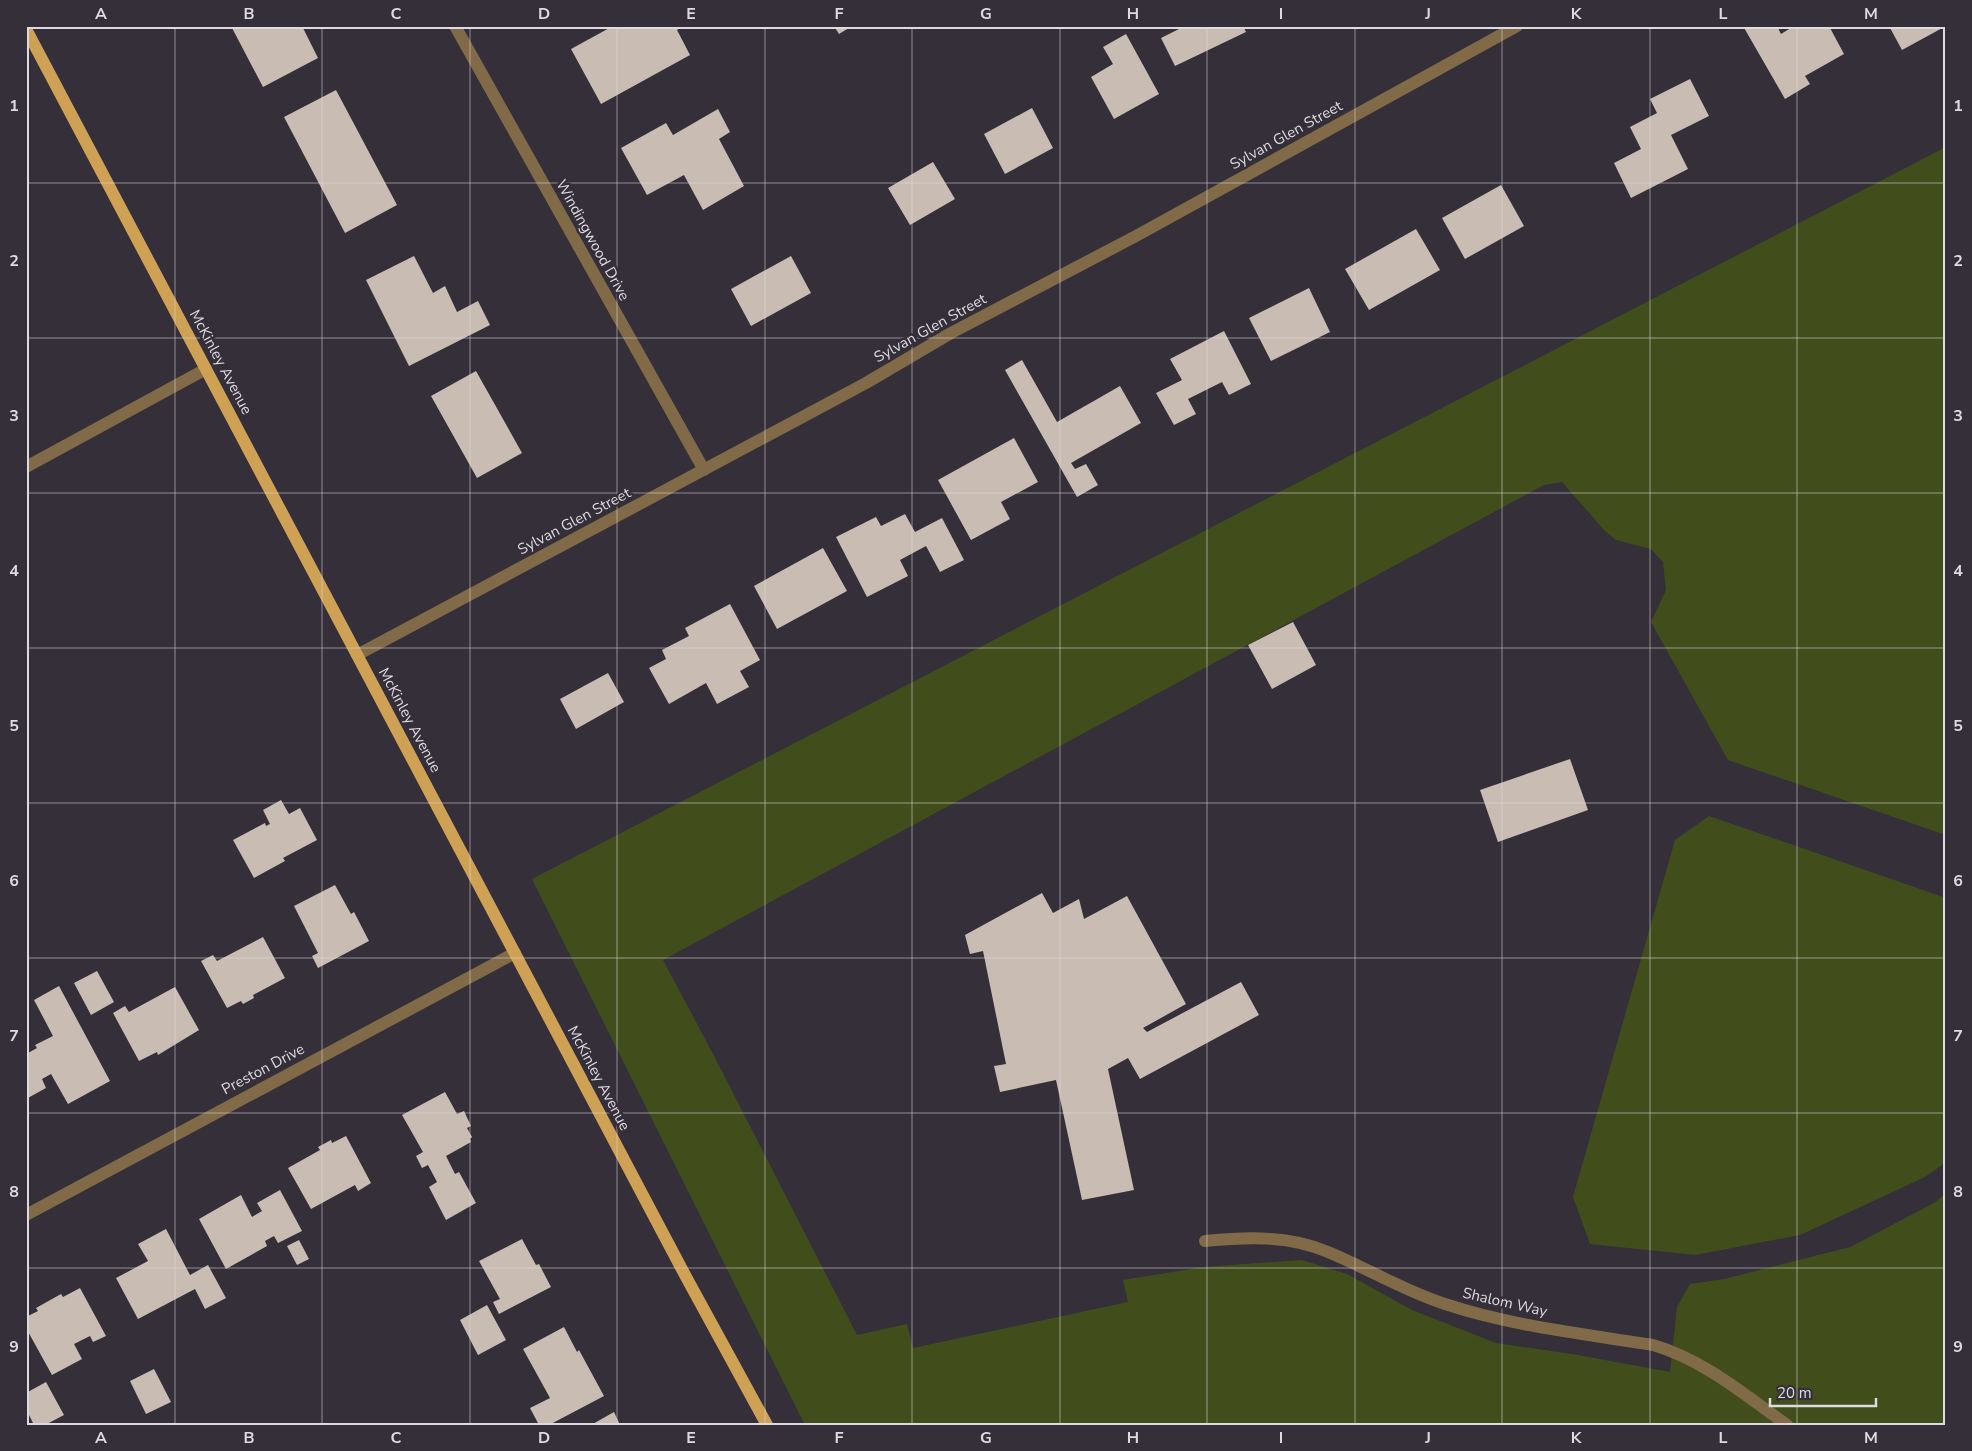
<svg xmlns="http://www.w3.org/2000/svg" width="1972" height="1451" font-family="'Nunito Sans',sans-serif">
  <rect width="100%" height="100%" fill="#352f39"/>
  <!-- green -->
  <path fill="#414e1c" d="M1946,147v688l-218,-75 -77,-138 15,-32 -3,-28 -12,-13 -35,-9 -11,-9 -43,-49 -18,3 -881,475 49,92 145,283 50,-11 6,24 215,-46 -5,-22 80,-13 99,-7 45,14 65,36 84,33 82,12 92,17 7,-65 13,-23 34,-5 126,-32 84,-44 12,-10v232h-1141l-273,-546z
    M1709,816l237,82v264l-21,15 -125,58 -105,20 -105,-11 -17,-47 102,-357z"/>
  <!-- building -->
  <path fill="#c9bcb2" d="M231,26h71l16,32 -55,29z
    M613,26h70l-6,4 13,25 -89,49 -30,-55z
    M834,26h18l-13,8z
    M1185,26h58l3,6 -71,34 -14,-28z
    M1743,26h34l4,8 13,-8h35l15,28 -39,22 5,8 -25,15z
    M1889,26h57l-44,24z
    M1126,34l33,60 -45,25 -23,-42 22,-13 -10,-17z
    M1690,79l19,37 -38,19 17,34 -57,29 -17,-35 27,-14 -11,-22 27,-14 -7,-14z
    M336,90l61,115 -52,28 -61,-116z
    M1032,108l21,40 -48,26 -21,-40z
    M718,109l12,23 -11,7 25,47 -41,24 -19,-35 -37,20 -26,-47 45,-25 7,12z
    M933,162l22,37 -45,26 -22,-37z
    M1501,185l23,41 -59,33 -23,-41z
    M1416,229l24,41 -71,40 -24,-41z
    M414,256l19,37 12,-7 12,26 21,-11 12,24 -81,41 -43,-86z
    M791,256l20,37 -60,33 -20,-37z
    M1309,288l21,44 -59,29 -22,-43z
    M1224,331l27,53 -22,11 -7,-13 -34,17 8,15 -22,11 -18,-32 26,-13 -12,-21z
    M1022,360l35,62 63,-36 21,37 -70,40 4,6 11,-5 12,21 -21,12 -72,-127z
    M476,371l46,82 -45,25 -46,-82z
    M1014,438l24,44 -37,20 9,17 -39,21 -33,-60z
    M905,514l10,18 27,-14 22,42 -24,12 -14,-26 -26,14 8,16 -41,21 -31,-60 40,-20 5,9z
    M823,548l24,43 -70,38 -23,-43z
    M730,604l30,56 -20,11 9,16 -32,17 -11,-21 -37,21 -20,-36 17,-9 -4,-9 27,-14 -4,-8z
    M1293,622l23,43 -44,24 -24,-44z
    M608,673l16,29 -48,27 -16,-30z
    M1570,759l18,51 -90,32 -18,-52z
    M281,800l8,14 11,-6 17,32 -34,18 2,3 -31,17 -21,-38 32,-17 1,3 4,-2 -7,-14z
    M335,885l16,29 3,-2 15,29 -51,27 -6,-12 6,-3 -24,-47z
    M1042,893l11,20 26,-14 5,20 43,-23 59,108 -43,24 4,4 94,-50 18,33 -119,64 -12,-21 -20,11 26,121 -52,10 -26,-120 -56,12 -6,-26 12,-2 -23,-113 -13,3 -5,-19z
    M263,937l22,41 -32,17 1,3 -11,6 -2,-3 -14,7 -26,-47 12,-6 4,6z
    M97,971l17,31 -23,13 -17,-32z
    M59,986l51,95 -42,23 -17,-30 -9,5 4,9 -20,11v-48l2,2 9,-5 -2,-3 18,-9 -19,-36z
    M175,987l24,43 -41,25 -1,-3 -18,9 -26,-48 12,-7 4,6z
    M445,1092l12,22 7,-3 7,15 -4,2 5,9 -2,2 1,3 -25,14 9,18 4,-2 17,31 -30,17 -17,-33 8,-5 -9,-17 -6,3 -6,-12 7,-4 -21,-37z
    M346,1136l25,47 -13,8 -3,-6 -44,24 -23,-41 32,-18 -2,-3 13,-7 1,3z
    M280,1190l22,41 -24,12 -4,-7 -9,5 2,5 -41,23 -27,-50 42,-24 11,22 10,-6 -5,-8z
    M166,1229l24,46 18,-10 18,33 -21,11 -10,-20 -57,30 -22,-41 32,-17 -10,-17z
    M522,1239l14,26 3,-1 12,23 -52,27 -6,-12 7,-3 -21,-38z
    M299,1240l10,19 -12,6 -10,-19z
    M80,1288l26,48 -13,6 -3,-6 -16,8 8,15 -30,16 -26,-47v-11l12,-6 -2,-3 25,-14 2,3z
    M487,1305l19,35 -28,15 -18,-35z
    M564,1327l13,25 2,-2 25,46 -55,29h-10l-9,-17 20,-10 -27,-49z
    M154,1369l17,33 -25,12 -16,-33z
    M46,1382l18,33 -19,10h-11l-8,-16v-16z
    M614,1412l6,13h-29z"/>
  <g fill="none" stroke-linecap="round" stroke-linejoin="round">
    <!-- minor -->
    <path stroke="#806a47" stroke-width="12" d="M455,26l249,444
      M26,467l180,-98
      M357,655l509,-272 85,-50 185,-97 381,-210
      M26,1215l489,-262
      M1205,1241c42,-4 83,-6 123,11 39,16 76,39 117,52 67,22 138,30 208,41 49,14 92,50 134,80"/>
    <!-- major -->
    <path stroke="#cfa154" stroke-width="12" d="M26,29l659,1246 82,150"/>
  </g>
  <!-- grid -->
  <path fill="none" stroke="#dedae0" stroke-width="1" stroke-opacity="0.55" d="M175,26v1399M322,26v1399M470,26v1399M617,26v1399M765,26v1399M912,26v1399M1060,26v1399M1207,26v1399M1355,26v1399M1502,26v1399M1650,26v1399M1797,26v1399M26,183h1920M26,338h1920M26,493h1920M26,648h1920M26,803h1920M26,958h1920M26,1113h1920M26,1268h1920"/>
  <g text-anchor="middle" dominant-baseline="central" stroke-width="5" stroke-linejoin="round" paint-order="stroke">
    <!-- street labels -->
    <g font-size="15" fill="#dedae0" stroke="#352f39">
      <text transform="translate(1286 135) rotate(-29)">Sylvan Glen Street</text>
      <text transform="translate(593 240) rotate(61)">Windingwood Drive</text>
      <text transform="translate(930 328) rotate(-29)">Sylvan Glen Street</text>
      <text transform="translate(221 362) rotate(62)">McKinley Avenue</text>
      <text transform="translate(574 521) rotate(-28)">Sylvan Glen Street</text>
      <text transform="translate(410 720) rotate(62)">McKinley Avenue</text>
      <text transform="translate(263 1069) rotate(-28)">Preston Drive</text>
      <text transform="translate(599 1078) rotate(62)">McKinley Avenue</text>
      <text transform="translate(1505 1302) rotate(13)">Shalom Way</text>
    </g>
  </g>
  <!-- border -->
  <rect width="1972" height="1451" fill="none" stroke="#352f39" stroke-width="55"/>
  <!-- scale -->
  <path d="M1770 1398v8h106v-8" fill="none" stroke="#dedae0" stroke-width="2.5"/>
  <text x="1777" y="1398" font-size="15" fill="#dedae0" stroke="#352f39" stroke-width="4" paint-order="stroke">20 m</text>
  <rect x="28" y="28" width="1916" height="1396" fill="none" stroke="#dedae0" stroke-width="2"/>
  <g font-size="16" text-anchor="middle" font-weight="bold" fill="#dedae0">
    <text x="101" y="19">A</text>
    <text x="249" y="19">B</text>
    <text x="396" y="19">C</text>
    <text x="544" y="19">D</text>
    <text x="691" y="19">E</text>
    <text x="839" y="19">F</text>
    <text x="986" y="19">G</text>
    <text x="1133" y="19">H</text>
    <text x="1281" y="19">I</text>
    <text x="1428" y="19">J</text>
    <text x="1576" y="19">K</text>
    <text x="1723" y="19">L</text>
    <text x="1871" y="19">M</text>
    <text x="14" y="111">1</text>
    <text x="1958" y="111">1</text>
    <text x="14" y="266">2</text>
    <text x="1958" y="266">2</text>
    <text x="14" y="421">3</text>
    <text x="1958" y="421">3</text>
    <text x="14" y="576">4</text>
    <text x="1958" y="576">4</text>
    <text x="14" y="731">5</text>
    <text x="1958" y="731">5</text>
    <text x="14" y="886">6</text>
    <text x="1958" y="886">6</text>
    <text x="14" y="1041">7</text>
    <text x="1958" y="1041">7</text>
    <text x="14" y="1197">8</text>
    <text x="1958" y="1197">8</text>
    <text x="14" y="1352">9</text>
    <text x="1958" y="1352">9</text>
    <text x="101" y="1443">A</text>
    <text x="249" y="1443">B</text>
    <text x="396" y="1443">C</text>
    <text x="544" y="1443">D</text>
    <text x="691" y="1443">E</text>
    <text x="839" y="1443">F</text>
    <text x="986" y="1443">G</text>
    <text x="1133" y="1443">H</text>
    <text x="1281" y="1443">I</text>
    <text x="1428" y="1443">J</text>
    <text x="1576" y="1443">K</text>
    <text x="1723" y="1443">L</text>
    <text x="1871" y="1443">M</text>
  </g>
</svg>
